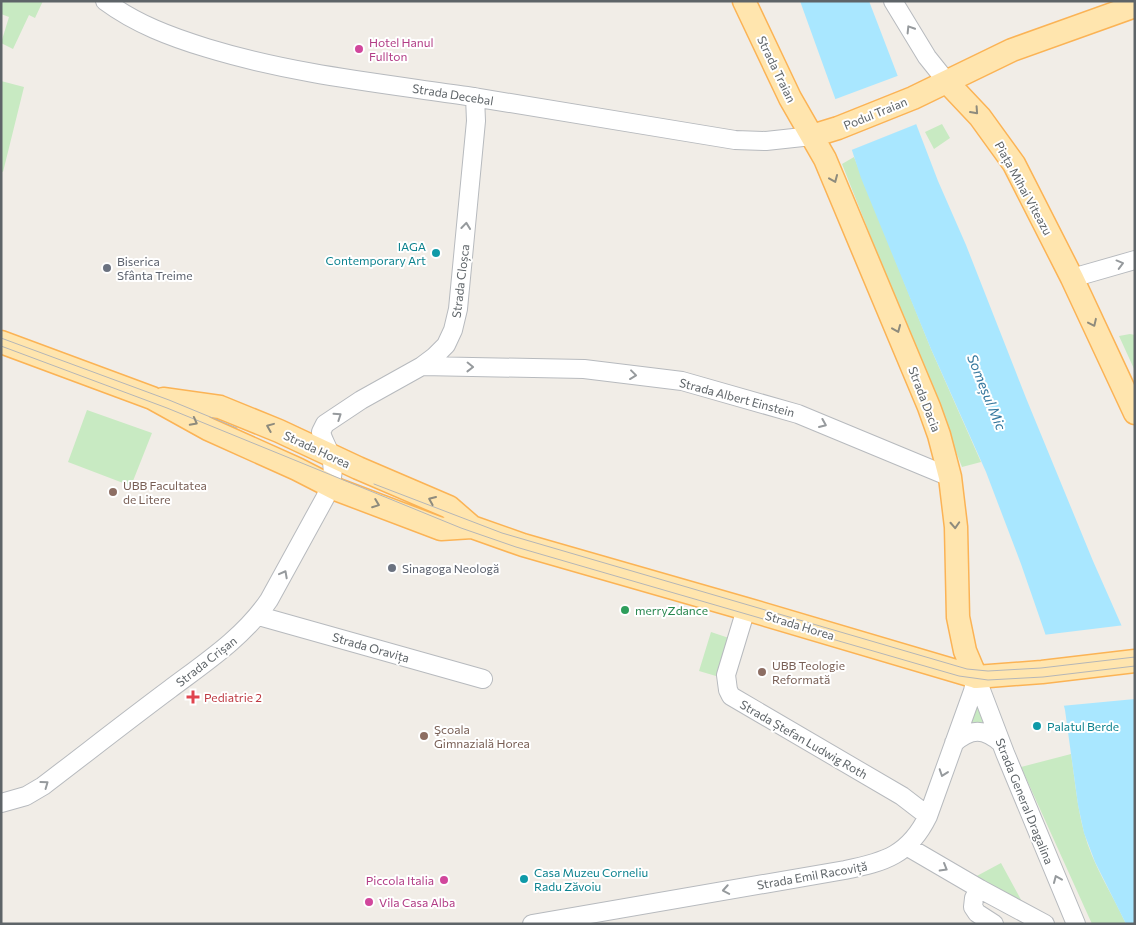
<svg xmlns="http://www.w3.org/2000/svg" width="1136" height="925" font-family="Commissioner,sans-serif">
  <rect width="100%" height="100%" fill="#f1ede7"/>
  <!-- green -->
  <path fill="#c8eac2" d="M1,1h42l-8,17 -6,-3 -16,34 -12,-6 8,-26 -8,-3z
    M1,81l23,6 -21,85 -2,-1z
    M942,124l8,14 -16,11 -9,-17z
    M854,157l77,192 50,113 -19,5 -120,-303z
    M1130,334l5,1v36l-16,-35z
    M87,410l65,23 -21,53 -63,-24z
    M711,632l18,6 -13,38 -17,-5z
    M974,707l10,2 5,20 -23,1z
    M1071,754c4,26 6,52 13,78 8,32 28,61 42,92h-34l-71,-157z
    M1001,863l25,46 -53,-31z"/>
  <!-- water -->
  <path fill="#a9e7ff" d="M800,1h69l69,180 28,64 60,153 67,163 42,95v268h-9l-31,-62 -11,-29 -6,-28 -13,-95 -19,-74 -25,-72 -35,-92 -55,-123 -70,-171 -26,-80z"/>
  <!-- pier -->
  <path fill="#f1ede7" d="M900,75l19,48 -70,28 -16,-51z
    M1125,625l10,24v50l-74,7 -18,-71z"/>
  <g fill="none" stroke-linecap="round" stroke-linejoin="round">
    <!-- minor casing -->
    <g stroke="#b7babe" stroke-width="20">
      <path id="minor" d="M105,1c31,23 66,36 102,47 85,26 173,35 260,48 89,14 178,30 268,44l31,1 46,-5
        M893,1l34,56 20,25
        M1072,278l63,-18
        M422,366l162,3 98,12 116,33 152,63
        M746,609l-20,66 2,15 3,6 171,100 26,20
        M259,616l224,63
        M976,677l29,76 71,171
        M954,743c17,-15 30,-15 47,0
        M1,803l25,-7 17,-10c42,-32 84,-65 127,-97 36,-27 74,-52 99,-89l56,-102c6,-14 11,-27 5,-43 -2,-8 -7,-14 -9,-23l4,-8 36,-24 61,-34 12,-9 12,-12 7,-15 5,-21 18,-188 -1,-24
        M908,847l72,42 65,35
        M980,889l-6,9 -1,9 4,6 17,11
        M532,924l313,-54c40,-8 64,-15 83,-54l45,-125 3,-14"/>
    </g>
    <!-- major casing -->
    <g stroke="#fbb355" stroke-width="25">
      <path id="major" d="M744,1l46,97 35,61 104,248 10,28 11,42 6,50 2,90 7,34 11,26
        M947,82l33,35 34,47 58,114 63,135
        M812,136l26,-8 75,-30 99,-48 123,-44
        M1,342l151,56 56,31 89,40 41,21 103,39 31,-2 51,18 223,64 230,68 66,-5 93,-11
        M163,399l57,8 59,24 79,37 91,39 23,20"/>
    </g>
    <!-- minor -->
    <use href="#minor" stroke="#fff" stroke-width="18"/>
    <!-- major -->
    <use href="#major" stroke="#ffe5ae" stroke-width="22"/>
    <!-- tram -->
    <path stroke="#b5b6b7" stroke-width="1" d="M1,338l168,62 68,28
      M1,346l166,62 294,120 55,19 443,129 29,4 55,-3 92,-11
      M374,484l128,49 465,136 21,2 53,-3 94,-11"/>
  </g>
  <!-- one-way arrows -->
  <defs><path id="oneway-chevron" d="M-2-3.5L2.5 0L-2 3.5" fill="none" stroke-width="1.6" stroke-linecap="round" stroke-linejoin="round" transform="scale(1.25)"/></defs>
  <g stroke="#969a9d">
    <use href="#oneway-chevron" transform="translate(910 29) rotate(-122)"/>
    <use href="#oneway-chevron" transform="translate(466 226) rotate(-84)"/>
    <use href="#oneway-chevron" transform="translate(1120 264) rotate(-15)"/>
    <use href="#oneway-chevron" transform="translate(470 367) rotate(1)"/>
    <use href="#oneway-chevron" transform="translate(633 375) rotate(7)"/>
    <use href="#oneway-chevron" transform="translate(338 416) rotate(-34)"/>
    <use href="#oneway-chevron" transform="translate(823 424) rotate(23)"/>
    <use href="#oneway-chevron" transform="translate(284 574) rotate(-62)"/>
    <use href="#oneway-chevron" transform="translate(943 773) rotate(109)"/>
    <use href="#oneway-chevron" transform="translate(45 784) rotate(-36)"/>
    <use href="#oneway-chevron" transform="translate(944 868) rotate(30)"/>
    <use href="#oneway-chevron" transform="translate(1057 879) rotate(-113)"/>
    <use href="#oneway-chevron" transform="translate(726 890) rotate(170)"/>
  </g>
  <g stroke="#8e8b7d">
    <use href="#oneway-chevron" transform="translate(975 111) rotate(48)"/>
    <use href="#oneway-chevron" transform="translate(834 179) rotate(67)"/>
    <use href="#oneway-chevron" transform="translate(1093 323) rotate(65)"/>
    <use href="#oneway-chevron" transform="translate(897 329) rotate(67)"/>
    <use href="#oneway-chevron" transform="translate(194 422) rotate(28)"/>
    <use href="#oneway-chevron" transform="translate(270 427) rotate(-158)"/>
    <use href="#oneway-chevron" transform="translate(432 500) rotate(-157)"/>
    <use href="#oneway-chevron" transform="translate(376 504) rotate(21)"/>
    <use href="#oneway-chevron" transform="translate(955 525) rotate(87)"/>
  </g>
  <!-- markers -->
  <g fill="#d1479c" stroke="#fff" stroke-width="2">
    <circle cx="359" cy="49" r="5"/>
    <circle cx="444" cy="880" r="5"/>
    <circle cx="369" cy="902" r="5"/>
  </g>
  <g fill="#0f9aa8" stroke="#fff" stroke-width="2">
    <circle cx="436" cy="253" r="5"/>
    <circle cx="1037" cy="726" r="5"/>
    <circle cx="524" cy="879" r="5"/>
  </g>
  <g fill="#6b7280" stroke="#fff" stroke-width="2">
    <circle cx="107" cy="268" r="5"/>
    <circle cx="392" cy="568" r="5"/>
  </g>
  <g fill="#8d6e63" stroke="#fff" stroke-width="2">
    <circle cx="113" cy="492" r="5"/>
    <circle cx="762" cy="672" r="5"/>
    <circle cx="424" cy="736" r="5"/>
  </g>
  <circle fill="#2e9e5b" stroke="#fff" stroke-width="2" cx="625" cy="610" r="5"/>
  <path fill="#e0444e" stroke="#fff" stroke-width="2" d="M190.5 689.5h5v5h5v5h-5v5h-5v-5h-5v-5h5z"/>
  <g text-anchor="middle" dominant-baseline="central" stroke-width="4" stroke-linejoin="round" paint-order="stroke">
    <!-- hotel labels -->
    <g font-size="12" fill="#b23c85" stroke="#fff" text-anchor="start">
      <text x="369" y="42">Hotel Hanul<tspan x="369" dy="14">Fullton</tspan></text>
      <text x="434" y="880" text-anchor="end">Piccola Italia</text>
      <text x="379" y="902">Vila Casa Alba</text>
    </g>
    <!-- street labels -->
    <g font-size="12" fill="#5e6468" stroke="#fff">
      <text transform="translate(777 69) rotate(64)">Strada Traian</text>
      <text transform="translate(453 94) rotate(9)">Strada Decebal</text>
      <text transform="translate(875 113) rotate(-22)">Podul Traian</text>
      <text transform="translate(1024 188) rotate(61)">Piața Mihai Viteazu</text>
      <text transform="translate(460 281) rotate(-83)">Strada Cloșca</text>
      <text transform="translate(737 397) rotate(15)">Strada Albert Einstein</text>
      <text transform="translate(925 399) rotate(69)">Strada Dacia</text>
      <text transform="translate(317 449) rotate(25)">Strada Horea</text>
      <text transform="translate(800 625) rotate(17)">Strada Horea</text>
      <text transform="translate(371 647) rotate(16)">Strada Oravița</text>
      <text transform="translate(206 661) rotate(-38)">Strada Crișan</text>
      <text transform="translate(804 739) rotate(30)">Strada Ștefan Ludwig Roth</text>
      <text transform="translate(1025 801) rotate(68)">Strada General Dragalina</text>
      <text transform="translate(812 875) rotate(-10)">Strada Emil Racoviță</text>
    </g>
    <!-- culture labels -->
    <g font-size="12" fill="#0d838f" stroke="#fff" text-anchor="start">
      <text x="426" y="246" text-anchor="end">IAGA<tspan x="426" dy="14">Contemporary Art</tspan></text>
      <text x="1047" y="726">Palatul Berde</text>
      <text x="534" y="872">Casa Muzeu Corneliu<tspan x="534" dy="14">Radu Zăvoiu</tspan></text>
    </g>
    <!-- worship labels -->
    <g font-size="12" fill="#5b616d" stroke="#fff" text-anchor="start">
      <text x="117" y="261">Biserica<tspan x="117" dy="14">Sfânta Treime</tspan></text>
      <text x="402" y="568">Sinagoga Neologă</text>
    </g>
    <!-- education labels -->
    <g font-size="12" fill="#785e54" stroke="#fff" text-anchor="start">
      <text x="123" y="485">UBB Facultatea<tspan x="123" dy="14">de Litere</tspan></text>
      <text x="772" y="665">UBB Teologie<tspan x="772" dy="14">Reformată</tspan></text>
      <text x="434" y="729">Şcoala<tspan x="434" dy="14">Gimnazială Horea</tspan></text>
    </g>
    <!-- leisure labels -->
    <g font-size="12" fill="#27864d" stroke="#fff" text-anchor="start">
      <text x="635" y="610">merryZdance</text>
    </g>
    <!-- health labels -->
    <g font-size="12" fill="#be3a42" stroke="#fff" text-anchor="start">
      <text x="204" y="697">Pediatrie 2</text>
    </g>
    <!-- water labels -->
    <g font-size="14" font-style="italic" fill="#35789e" stroke="#fff">
      <text transform="translate(987 392) rotate(68)">Someșul Mic</text>
    </g>
  </g>
  <!-- border -->
  <rect width="1136" height="925" fill="none" stroke="#5e6468" stroke-width="5"/>
</svg>
